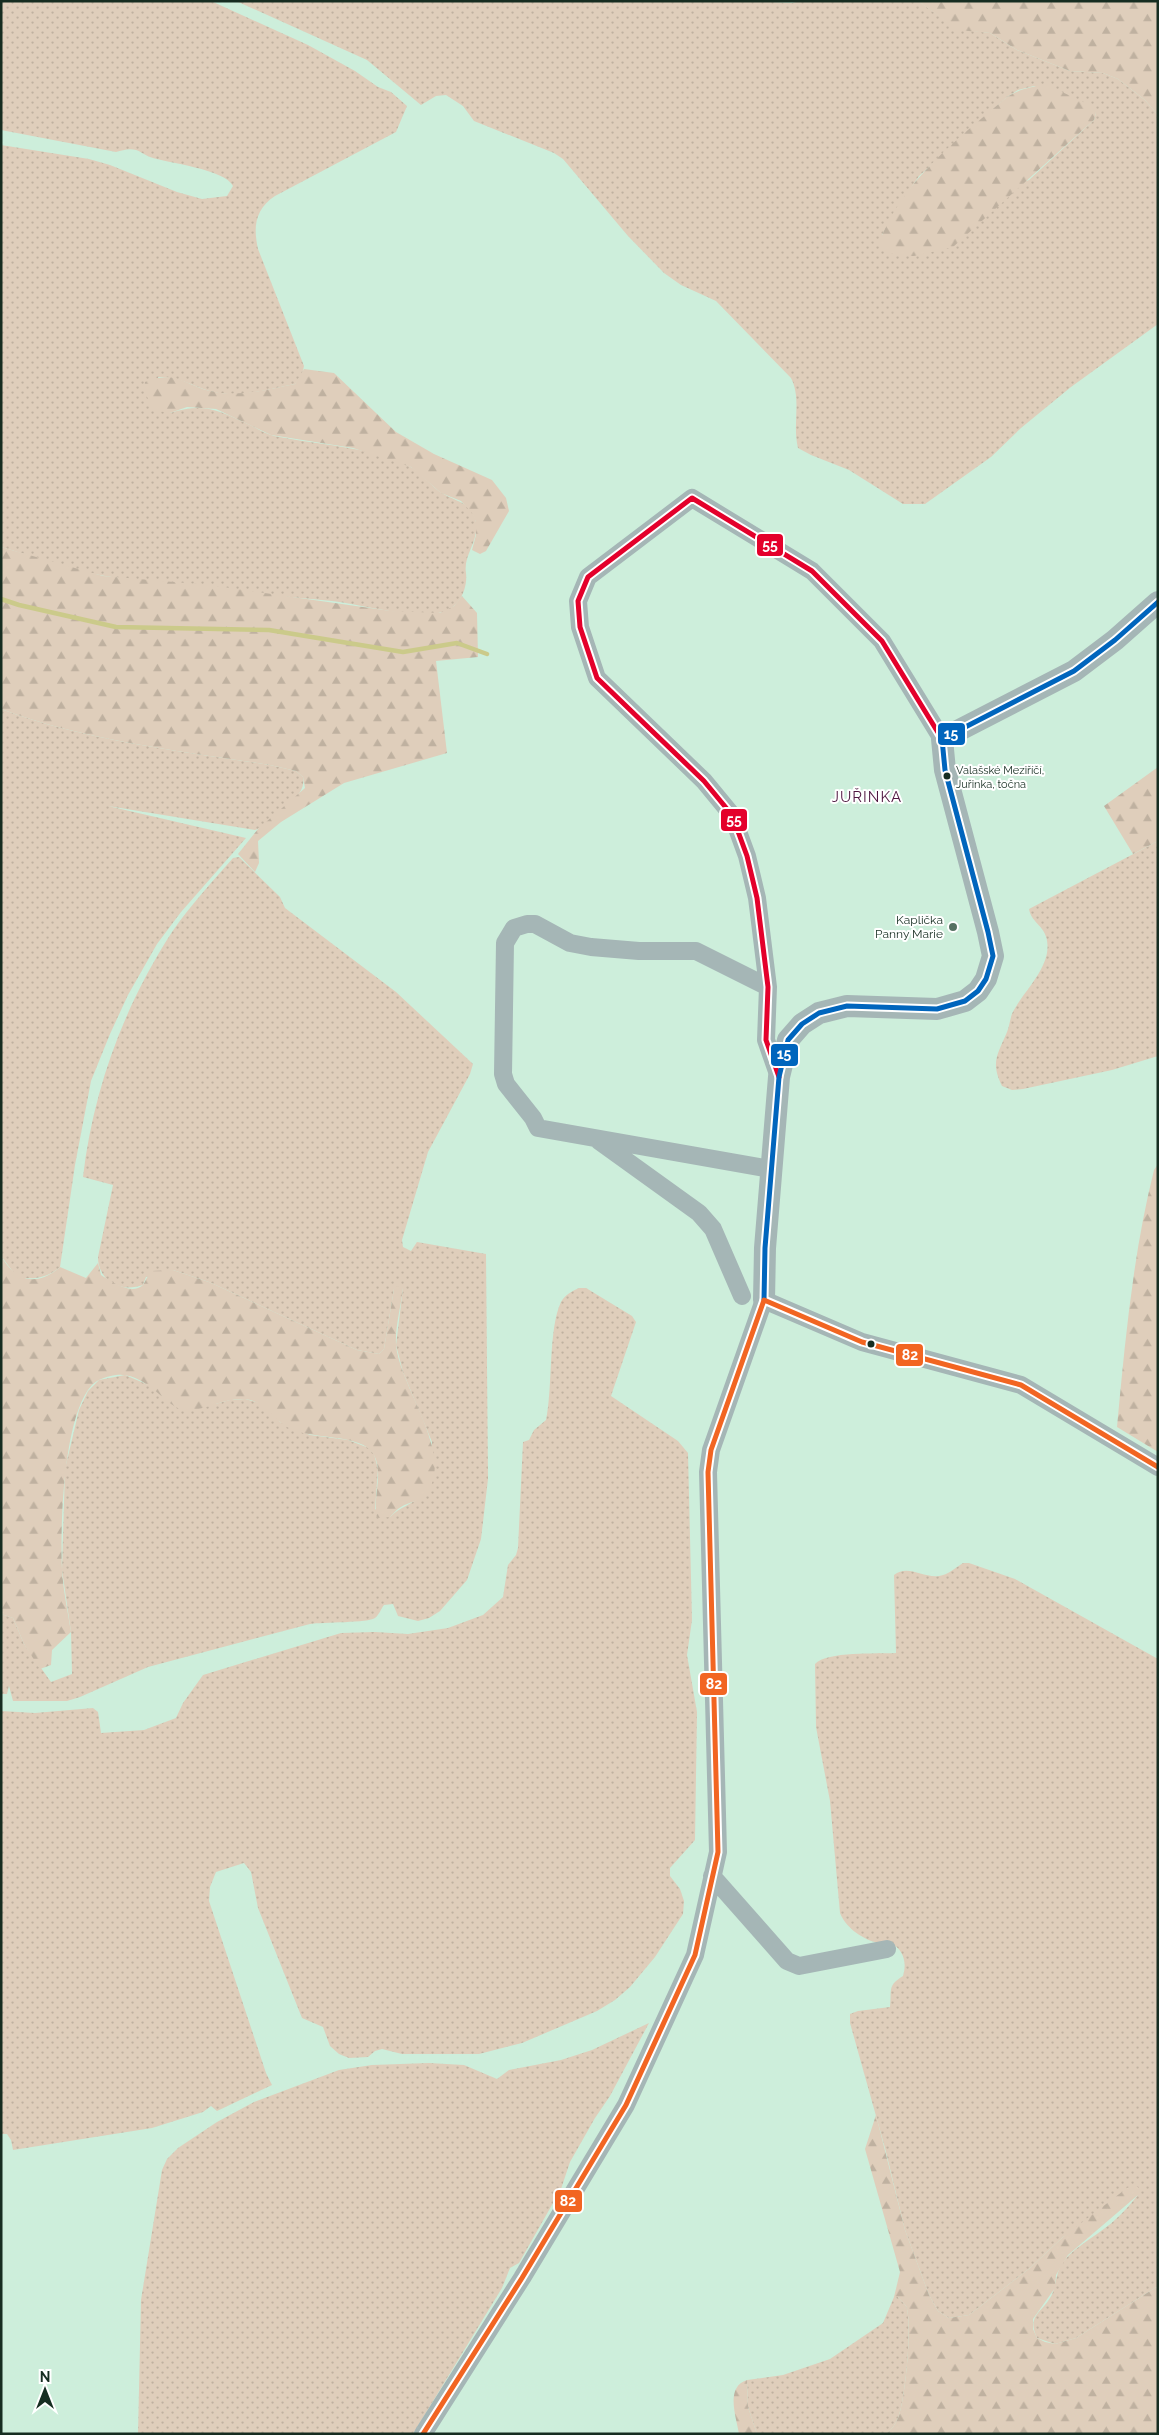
<svg xmlns="http://www.w3.org/2000/svg" width="1159" height="2435" font-family="Raleway,sans-serif">
  <defs>
    <pattern id="grass-dots" width="8" height="8" patternUnits="userSpaceOnUse" patternTransform="scale(1.25)"><rect width="8" height="8" fill="#dfcebb"/><path d="M2 2h.1M6 6h.1" fill="none" stroke="#bfb1a0" stroke-width="1.8" stroke-linecap="round"/></pattern>
    <pattern id="forest-firs" width="22" height="20" patternUnits="userSpaceOnUse" patternTransform="scale(1.25)"><rect width="22" height="20" fill="#dfcebb"/><path d="M5 1l3.5 6h-7zM16 11l3.5 6h-7z" fill="#bfb1a0"/></pattern>
  </defs>
  <rect width="100%" height="100%" fill="#cdeedb"/>
  <!-- grass -->
  <path fill="url(#grass-dots)" fill-rule="evenodd" d="M1,1h210l97,44 47,26 23,16 13,5 16,14 -11,26 -121,64c-20,13 -22,31 -17,53l46,117 -2,9 -7,9c-25,5 -55,14 -81,8 -22,-5 -31,-15 -56,-15l12,36c33,-11 49,-3 80,12 8,4 16,9 24,11 45,9 93,10 135,30 12,6 21,19 31,26 14,9 32,10 36,30 3,20 -13,33 -10,51 2,18 -9,38 -28,40 -34,5 -72,-8 -106,-12 -76,-8 -152,-13 -227,-25 -35,-6 -70,-19 -104,-29v-402l88,14 21,6 67,27 25,7 25,-3 6,-10c-8,-17 -66,-23 -83,-29 -5,-2 -10,-6 -14,-7 -7,-2 -13,0 -20,2l-115,-22z
    M236,1h515l41,2 9,-2h117l40,28 32,4 27,17 53,21 33,2 15,6 27,21 13,15v209l-87,63 -50,41 -30,29 -66,47h-22l-54,-34 -38,-15 -13,-7c-6,-24 4,-49 -7,-70l-75,-77 -35,-16 -17,-12 -36,-37 -65,-77 -9,-6 -80,-32 -11,-15 -17,-11 -10,1 -15,9 -54,-45zM1034,86l62,27 -2,7 -65,60 -147,55 18,-31 19,-28 88,-79 11,-7z
    M1,709c86,32 179,42 269,56l26,6 7,6c1,5 0,10 -3,15 -7,10 -34,35 -45,38l-147,-24 138,32 -65,74 -24,32 -29,51 -18,39 -19,47 -16,84 -15,102c-13,11 -26,13 -43,10l-16,-21z
    M1158,841v215l-46,14 -89,19 -11,1 -10,-4c-12,-24 -4,-32 5,-54 3,-7 3,-16 7,-22 10,-18 29,-36 33,-57 4,-27 -15,-27 -18,-44z
    M239,857l41,40 5,11 111,84 77,72 -3,10 -42,78 -26,88 1,7 8,4 6,-9 69,12 2,225 -7,60 -14,41 -27,31 -11,7 -11,3 -20,-5 -5,-12 -9,1c-3,4 -5,10 -9,13 -6,5 -53,4 -65,6l-162,43 -68,30 -13,4h-54l-4,-15 -2,8h-6v-80l12,4 11,26 27,38 21,-8 -1,-42 -9,-62 3,-101 14,-59 9,-19 11,-11 26,-5 26,11 15,12 49,6 15,-4 15,-1 15,4 13,9 7,10 30,13 38,5 21,8 5,6 4,15 -3,40 15,8c10,-10 22,-13 34,-22l8,-53 -29,-70 -7,-27 7,-57 -9,1 -10,60 -5,5 -22,-4 -148,-68 -36,-12 -27,7 -3,8c-22,8 -45,-4 -45,-28l15,-72 -30,-8c10,-87 41,-171 89,-245 18,-26 40,-50 61,-74z
    M579,1288h7l46,28 4,6 -25,74 67,45 10,12 4,167 -5,35 10,57 -2,128 -25,28v8l10,13 4,12 -1,13 -28,43 -25,30 -15,13 -18,11 -75,32 -43,11h-77l-20,-5 -7,2 -7,6 -19,1 -10,-4 -9,-8 -7,-19 -21,-9 -44,-110 -7,-36 -7,-9 -28,9 -6,15 -1,14 57,172 6,12 -55,26 -6,-5 -8,6 -51,16 -139,22 -2,-10 -4,-6h-6v-423l34,2 58,-5 5,4 3,21 43,-3 32,-12 7,-15 20,-28 138,-42 34,-1 33,2 40,-6 35,-13 20,-18 5,-32 8,-10 2,-7 5,-106 6,-2 5,-10 12,-10c7,-32 2,-91 15,-118 4,-7 11,-11 18,-14z
    M963,1563h6l46,16 143,80v627l-82,52 -21,6 -18,-6c-10,-22 3,-24 13,-40 7,-11 5,-25 13,-36 14,-18 38,-28 54,-44 8,-7 14,-15 21,-23l-75,42 -33,31 -61,47 -20,3 -11,-7 -9,-16 -24,-65 -20,-82 -35,-125v-9l8,-3 32,-4c2,-18 -3,-21 13,-31 4,-13 1,-27 -13,-33 -5,-1 -10,0 -15,-1 -15,-4 -30,-16 -35,-29l-10,-112 -14,-74 -1,-63c12,-13 62,-10 81,-11l-2,-78c14,-11 28,3 45,1 9,-1 16,-8 24,-13z
    M649,2023l-39,73 -15,22 -25,44 -9,27 -42,74 -9,5 -8,20 -89,146h-275l3,-134 21,-130 5,-11 11,-11 39,-26 37,-20 85,-32 33,-5 57,-2 35,2 33,14 12,-9 52,-10 31,-10z
    M894,2297h4c2,3 6,6 8,9 7,15 -1,96 -8,112 -3,7 -6,11 -12,16h-129l-9,-27 -1,-27 36,-5 47,-16 53,-36z"/>
  <!-- forest -->
  <path fill="url(#forest-firs)" d="M918,1h240v114l-13,-15 -27,-21 -15,-6 -33,-2 -53,-21 -27,-17 -32,-3z
    M1047,85l45,21 4,7 -2,7 -141,127 -39,9h-12l-13,-3 -10,-9c21,-62 80,-106 128,-147 13,-8 25,-11 40,-12z
    M304,369l30,4 62,59 38,22 58,26 14,18 3,13 -23,40 -6,3 -8,-4 4,-15v-13l-4,-9 -11,-12 -20,-8 -30,-26 -58,-19 -82,-13 -55,-26 -29,-2 -17,6 -16,-3 -10,-19 1,-9c34,-13 40,5 70,10 26,5 54,-3 80,-8z
    M1,547l102,29 106,9 182,26 49,2 14,-7 8,-10 15,17 1,44 -42,4 11,92 -103,30 -63,39 -23,19 1,22 -4,9 -17,-18 20,-25 47,-41 -2,-11 -7,-6 -26,-6c-90,-14 -183,-24 -269,-56z
    M1158,767v74l-25,13 -29,-48z
    M1158,1164v288l-41,-25c8,-86 16,-173 37,-257z
    M1,1256c15,26 36,31 59,11l26,11 12,-15 3,12c10,6 30,21 42,10 3,-4 5,-11 8,-14l22,-1 36,12 148,68 22,4 5,-5 10,-60 3,-3 6,2c-2,19 -8,38 -7,57 4,43 61,112 29,150 -7,7 -16,7 -24,12 -4,2 -8,7 -11,10l-13,1c-5,-20 7,-44 -3,-63 -12,-23 -65,-14 -87,-28 -16,-10 -21,-26 -43,-28 -21,-1 -39,12 -59,11 -18,-1 -39,-39 -69,-35 -8,1 -18,4 -24,10 -29,31 -32,142 -30,184 1,21 6,43 9,63l-19,18 -1,15 -11,4 -16,-25 -11,-26 -12,-4z
    M876,2115l29,115 24,65 9,16 11,7 20,-3 61,-47 33,-31 64,-49 8,-3 5,4 -2,6 -70,60 -12,20 -1,13 -22,31v10l4,9 8,4 10,2 21,-6 82,-52v148h-272c6,-5 9,-9 12,-16 7,-16 15,-97 8,-112 -2,-3 -6,-6 -8,-9h-4l6,-25 -35,-123z
    M747,2380l1,27 9,27h-18c-3,-18 -14,-47 8,-54z"/>
  <g fill="none" stroke-linecap="round" stroke-linejoin="round">
    <!-- stream -->
    <path stroke="#cbca8a" stroke-width="4.5" d="M1,599l18,6 97,22 153,3 134,22 54,-9 30,11"/>
    <!-- minor -->
    <path stroke="#a5b6b6" stroke-width="18" d="M768,987l-72,-36h-57l-48,-4 -21,-4 -35,-19h-8l-13,4 -9,15 -2,131 3,10 27,34 5,10 233,41
      M779,1077l-13,-37 2,-53 -11,-89 -10,-42 -15,-41 -28,-34 -107,-103 -17,-51 -2,-26 10,-24 104,-79 120,73 70,70 60,98
      M599,1141l100,72 14,16 29,67
      M712,1876l75,85 12,5 88,-17
      M423,2434l99,-156 104,-173 69,-150 23,-103 -10,-380 3,-22 53,-150 98,42 159,43 137,82"/>
    <!-- tertiary -->
    <path stroke="#a5b6b6" stroke-width="22" d="M764,1300l1,-52 14,-171 9,-37 14,-16 17,-11 28,-7 90,3 28,-8 13,-10 8,-12 7,-23 -5,-24 -43,-162 -3,-31 132,-68 41,-31 43,-38"/>
    <!-- bus-1 casing -->
    <g stroke="#fff" stroke-width="9">
      <path id="bus-1" d="M779,1077l-13,-37 2,-53 -11,-89 -10,-42 -15,-41 -28,-34 -107,-103 -17,-51 -2,-26 10,-24 104,-79 120,73 70,70 60,98"/>
    </g>
    <!-- bus-2 casing -->
    <g stroke="#fff" stroke-width="9">
      <path id="bus-2" d="M764,1300l1,-52 14,-171 9,-37 14,-16 17,-11 28,-7 90,3 28,-8 13,-10 8,-12 7,-23 -5,-24 -43,-162 -3,-31 132,-68 41,-31 43,-38"/>
    </g>
    <!-- bus-3 casing -->
    <g stroke="#fff" stroke-width="9">
      <path id="bus-3" d="M423,2434l99,-156 104,-173 69,-150 23,-103 -10,-380 3,-22 53,-150 98,42 159,43 137,82"/>
    </g>
    <!-- bus-1 -->
    <use href="#bus-1" stroke="#e4002b" stroke-width="5"/>
    <!-- bus-2 -->
    <use href="#bus-2" stroke="#0065bd" stroke-width="5"/>
    <!-- bus-3 -->
    <use href="#bus-3" stroke="#f26522" stroke-width="5"/>
  </g>
  <!-- markers -->
  <g fill="#162d21" stroke="#fff" stroke-width="2">
    <circle cx="947" cy="776" r="4.5"/>
    <circle cx="871" cy="1344" r="4.5"/>
  </g>
  <circle fill="#567162" stroke="#fff" stroke-width="2" cx="953" cy="927" r="5"/>
  <g text-anchor="middle" dominant-baseline="central" stroke-width="4" stroke-linejoin="round" paint-order="stroke">
    <!-- bus labels -->
    <g font-size="11" fill="#162d21" stroke="#fff" text-anchor="start">
      <text x="956" y="770">Valašské Meziříčí,<tspan x="956" dy="14">Juřinka, točna</tspan></text>
    </g>
    <!-- poi labels -->
    <g font-size="12" fill="#162d21" stroke="#fff" text-anchor="end">
      <text x="943" y="920">Kaplička<tspan x="943" dy="14">Panny Marie</tspan></text>
    </g>
    <!-- quarter labels -->
    <g font-size="15" letter-spacing="1" fill="#4f1640" stroke="#fff">
      <text x="867" y="797">JUŘINKA</text>
    </g>
  </g>
  <g stroke="#fff" stroke-width="2">
    <rect x="756" y="533" width="28" height="24" rx="5" fill="#e4002b"/>
    <rect x="937" y="722" width="29" height="24" rx="5" fill="#0065bd"/>
    <rect x="720" y="808" width="28" height="24" rx="5" fill="#e4002b"/>
    <rect x="770" y="1043" width="29" height="24" rx="5" fill="#0065bd"/>
    <rect x="895" y="1343" width="29" height="24" rx="5" fill="#f26522"/>
    <rect x="699" y="1672" width="29" height="24" rx="5" fill="#f26522"/>
    <rect x="554" y="2189" width="29" height="24" rx="5" fill="#f26522"/>
  </g>
  <g font-size="14" text-anchor="middle" font-weight="bold" fill="#fff">
    <text x="770" y="550">55</text>
    <text x="951" y="739">15</text>
    <text x="734" y="825">55</text>
    <text x="784" y="1059">15</text>
    <text x="910" y="1360">82</text>
    <text x="714" y="1689">82</text>
    <text x="568" y="2206">82</text>
  </g>
  <!-- border -->
  <rect width="1159" height="2435" fill="none" stroke="#162d21" stroke-width="5"/>
  <!-- north arrow -->
  <g transform="translate(45 2390)" stroke="#ffffff" stroke-width="4" paint-order="stroke">
  <path d="M0-4L9 19L0 12L-9 19Z" fill="#162d21"/>
  <text y="-8" font-size="14" font-weight="bold" text-anchor="middle" fill="#162d21">N</text>
  </g>
</svg>
